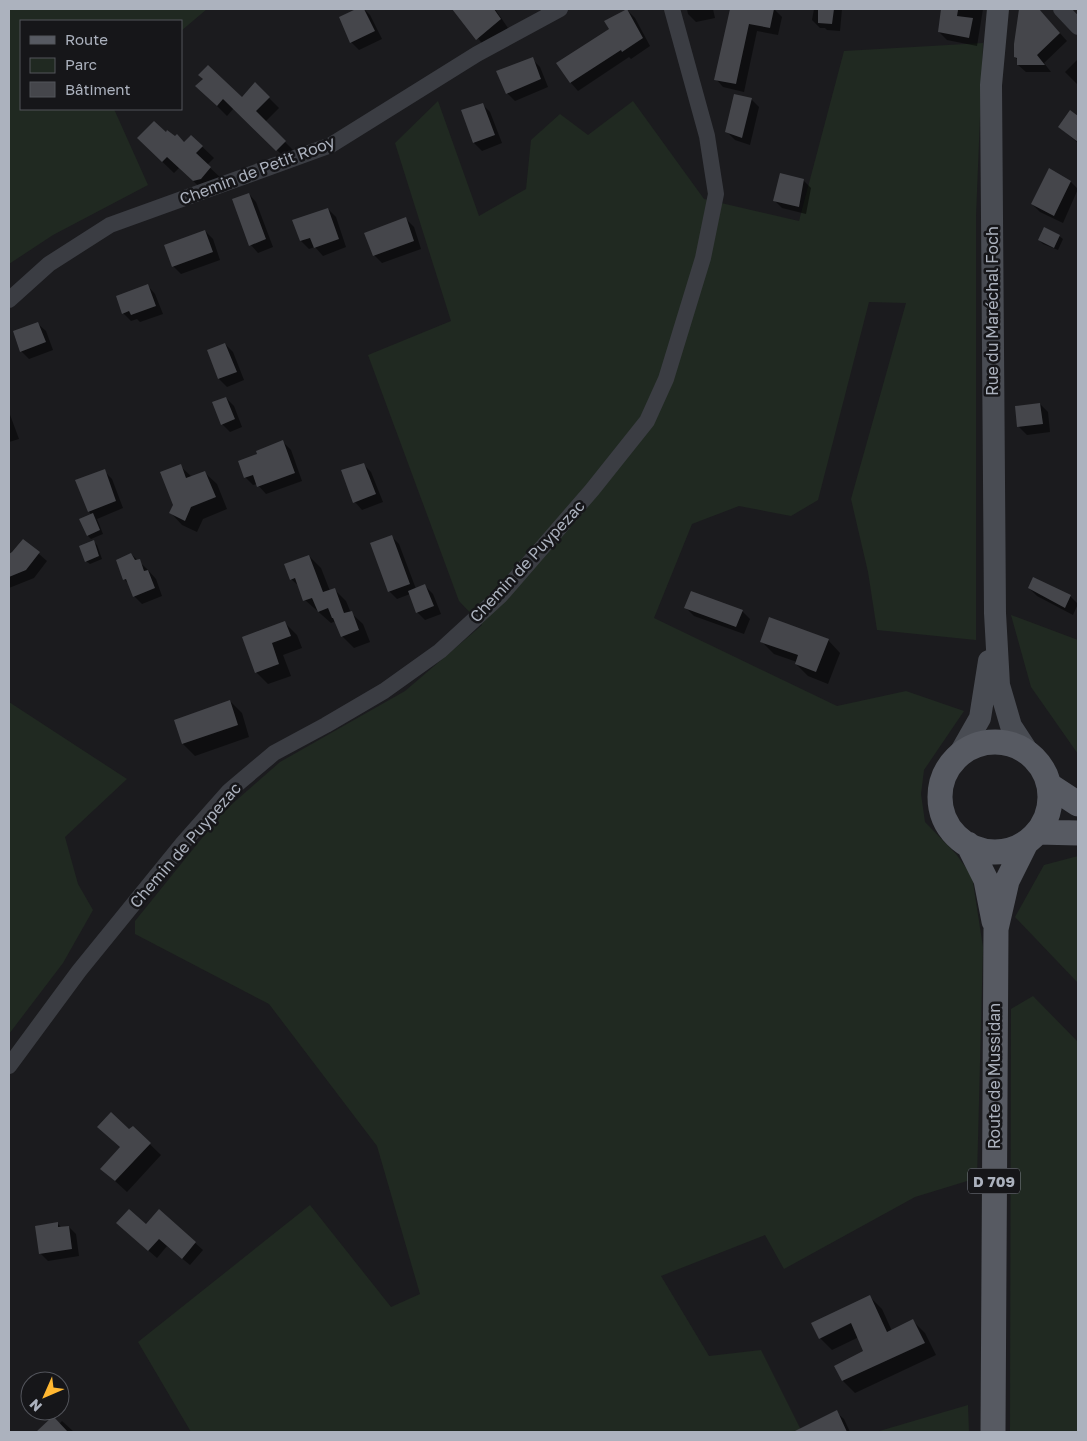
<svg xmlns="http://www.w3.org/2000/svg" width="1087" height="1441" font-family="'Golos Text',sans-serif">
  <rect width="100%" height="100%" fill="#1b1b1e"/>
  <!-- green -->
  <path fill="#202921" d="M9,9h198l-26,22v-10h-160v88h93l34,76 -95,50 -44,29z
    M983,43l-7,173v424l-99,-10 -9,-58 -17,-73 55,-196 -37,-1 -51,198 -27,16 -52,-10 -47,18 -38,94 183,88 69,-15 58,20 -40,59 -3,24 4,28 31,32 16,22 11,71 -6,231 -62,19 -131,72 -19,-34 -104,41 48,80 52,-6 41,82h-611l-53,-90 172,-137 81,102 29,-13 -43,-148 -108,-142 -134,-70v-13l88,-109 57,-50 125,-71 77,-66 -23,-24 -91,-246 83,-34 -56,-178 43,-42 41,115 47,-27 5,-49 29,-26 28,21 45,-34 71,98 95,22 45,-170z
    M1011,615l67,25v114l-47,-67z
    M9,702l118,77 -62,58 13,47 15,26 -30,53 -54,71z
    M1078,856v127l-63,-66 29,-52z
    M1033,996l45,46v390h-68l1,-423z
    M968,1405l1,27h-93z"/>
  <!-- shadow -->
  <path fill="#0007" d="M359,9h5l6,6 12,24 -23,11 -8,-8 -11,-25z
    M454,9h41l13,19 -23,19z
    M687,9h26l2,9 -19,4 -8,-8z
    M732,9h42l8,8 -4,18 -21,-4 -13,61 -21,-5 -7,-8z
    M814,9h28l-2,22 -13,-1 -2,-2h-5l-8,-8z
    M942,9l16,3v-3h25l-6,37 -30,-6 -8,-8z
    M1021,9h17l29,32 -23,22 7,9h-25l-8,-7v-5l-3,-3v-13z
    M627,10l8,8 15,28 -19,13 -2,-2 -51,34 -7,-8 -13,-19 53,-34z
    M532,59l8,8 8,20 -33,14 -8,-8z
    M1078,59v26l-13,-13z
    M255,84l24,24 -14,14 30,30 -8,8 -53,-52 -7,8 -30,-30 45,13z
    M751,99l8,8 -9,38 -15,-5 -8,-8z
    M482,104l8,8 12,31 -20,8 -8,-8 -12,-32z
    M1070,112l8,6v25l-19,-16z
    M166,133l19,11 6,-8 23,22 -7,7 15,14 -17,13 -26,-24 -5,5 -24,-23z
    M1049,170l22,12 7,7 -15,34 -23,-11 -8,-8z
    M803,180l8,8 -5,26 -24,-6 -8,-8z
    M249,194l7,8 17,45 -15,6 -7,-8 -17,-45z
    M328,209l8,8 10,30 -23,9 -8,-9 -6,2 -8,-8z
    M406,219l8,8 7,22 -39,14 -8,-8z
    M205,231l8,8 7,21 -39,14 -8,-8z
    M1059,236l4,3 -5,11 -15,-6 -4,-4z
    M148,286l7,8 8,20 -23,8 -3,-3 -6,2 -8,-8z
    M38,324l8,7 7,19 -24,9 -8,-8z
    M225,344l8,8 11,28 -17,7 -8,-8 -10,-28z
    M226,398l8,8 8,21 -12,5 -8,-8z
    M1040,404l8,8 2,20 -23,3 -8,-8z
    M9,412l10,27 -10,3z
    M283,442l8,8 11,31 -36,13 -9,-10 -4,1 -8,-8 14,-22z
    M363,464l8,8 12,30 -21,8 -7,-8z
    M180,466l12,11 13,-4 12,11 10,25 -24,10 -6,13 -15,-7 -11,-12 3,-8z
    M104,471l8,8 11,29 -26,11 6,15 -12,5 -3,-3 4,-21 -3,-3 -12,-32z
    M391,536l8,8 17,45 9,-3 8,8 8,20 -16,6 -8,-8 -7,-18 -13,5 -8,-8z
    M23,540l24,21 -13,17 -25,10v-33l4,-2z
    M94,542l3,3 5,14 -12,5 -4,-3z
    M131,554l16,15 9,10 6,17 -20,8 -8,-8 -4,-11 -6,-6z
    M309,556l12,12 9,23 4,-2 12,12 5,12 12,11 7,18 -16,6 -12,-12 -6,-15 -5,2 -26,-23 -5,-13 -9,-8z
    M1029,588l41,8 8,8 -5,11 -36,-19z
    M686,608l56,3 8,8 -6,15 -50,-18z
    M285,623l12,12 5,13 -19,7 8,21 -23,8 -12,-12 -13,-34z
    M828,640l12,13 -12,31 -20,-8 -12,-12 1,-2 -23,-8 -12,-12z
    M230,701l12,12 7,24 -54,19 -12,-12 -7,-23z
    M133,1128l28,27 -34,37 -25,-23 19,-21 8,-17z
    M159,1211l44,39 -13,15 -23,-19 -10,12 -31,-27 20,-5z
    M58,1224l4,4 7,-1 7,7 3,22 -31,5 -8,-8z
    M870,1297l12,12 10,22 21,-10 12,12 11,22 -81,38 -12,-12 -7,-15 29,-14 -6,-15 -27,13 -12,-12z
    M836,1412l8,7 6,13h-34l-4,-8z
    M62,1421l12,11h-30l-3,-3 18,-5z"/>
  <!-- building -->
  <path fill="#45464b" d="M356,9h8l11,22 -25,12 -11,-26z
    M452,9h42l7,10 -25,21z
    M627,9l16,29 -21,14 -1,-2 -51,33 -14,-20 53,-34 -5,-8z
    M730,9h44l-4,19 -21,-4 -13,60 -22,-4z
    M818,9h16l-2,15 -14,-1z
    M941,9l17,1 -1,6 16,2 -4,20 -31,-6z
    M1019,9h20l21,24 -23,22 8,10h-28v-7l-3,-1v-13z
    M533,57l8,22 -35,15 -10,-23z
    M208,65l34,32 13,-15 15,15 -14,14 30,30 -10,10 -53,-52 -6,7 -22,-20 8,-7 -5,-4z
    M734,94l18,4 -10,40 -17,-6z
    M483,103l12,32 -22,8 -12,-33z
    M1070,110l8,6v26l-20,-15z
    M154,121l12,11 1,-2 8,6 2,-2 7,8 7,-7 12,11 -7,7 15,14 -10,12 -8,2 -26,-24 -5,5 -25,-24z
    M1049,168l22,13 -17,35 -23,-12z
    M780,173l24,6 -5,28 -26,-6z
    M249,193l17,46 -17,7 -17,-47z
    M328,208l11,31 -25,9 -4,-10 -10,3 -8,-21z
    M406,217l8,24 -41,15 -9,-23z
    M1044,227l16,8 -6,13 -16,-8z
    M205,230l8,22 -41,15 -8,-22z
    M148,284l8,22 -25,9 -2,-4 -7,3 -6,-18z
    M38,322l8,20 -26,10 -7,-21z
    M225,343l12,29 -19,7 -11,-29z
    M226,397l9,22 -14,6 -9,-23z
    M1040,403l3,21 -26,3 -2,-21z
    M283,440l12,33 -38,14 -4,-12 -9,3 -6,-17 19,-7 -1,-3z
    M364,463l12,31 -23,9 -12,-33z
    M181,464l5,14 19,-7 11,26 -25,10 -6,14 -16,-8 4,-8 -13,-33z
    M105,469l11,32 -28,11 -13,-32z
    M93,513l7,17 -13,6 -8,-17z
    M392,535l18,49 -22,8 -18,-49z
    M23,539l17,13 -14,18 -17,7v-23l3,-2z
    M94,540l5,16 -14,6 -6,-16z
    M131,553l4,7 5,-1 4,12 4,-1 7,18 -22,9 -7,-18 -3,1 -7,-20z
    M309,555l14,37 12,-4 9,25 8,-2 7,19 -18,7 -8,-19h-1l-4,-10 -10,4 -6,-14 -9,3 -8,-23 -5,2 -6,-16z
    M1033,577l38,18 -6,13 -37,-20z
    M425,584l9,22 -18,7 -8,-22z
    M691,591l52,19 -7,17 -52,-19z
    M769,617l60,22 -13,33 -21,-8 3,-9 -38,-13z
    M285,621l6,15 -19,7 7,21 -24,9 -13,-36z
    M230,700l8,25 -56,19 -8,-24z
    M111,1112l18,17 4,-3 18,17 -36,38 -15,-12 20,-22 -23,-20z
    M129,1209l17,15 13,-15 37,33 -14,17 -23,-20 -11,12 -32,-28z
    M58,1222v5l11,-1 3,23 -33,5 -4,-28z
    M870,1295l17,37 26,-13 12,24 -83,38 -8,-15 29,-15 -12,-28 -32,16 -8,-16z
    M837,1410l10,22h-54z
    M53,1416l15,16h-32z"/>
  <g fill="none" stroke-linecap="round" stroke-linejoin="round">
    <!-- street -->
    <path stroke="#3b3d43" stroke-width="16" d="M1061,9l17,18
      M9,300l40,-36 61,-39 221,-80 146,-91 83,-45
      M9,1066l70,-95 104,-128 46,-52 45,-38 52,-28 58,-34 56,-40 61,-56 91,-105 55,-69 19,-42 37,-121 13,-64 -9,-58 -35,-127"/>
    <!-- secondary -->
    <path stroke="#494c53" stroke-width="22" d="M998,9l-7,76 4,528 4,72 12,41 19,29
      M959,755l21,-37 9,-57"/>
    <!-- primary -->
    <path stroke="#575a62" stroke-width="25" d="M940 797a55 55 0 1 1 110 0a55 55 0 1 1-110 0Z
      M1049,785l29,19
      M1038,832l40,1
      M968,844l18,36 8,41
      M993,1432l3,-503 11,-48 19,-38"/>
  </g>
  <g text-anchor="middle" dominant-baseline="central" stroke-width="5" stroke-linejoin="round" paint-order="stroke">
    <!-- shield labels -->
    <rect fill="#161619" stroke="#7f838c" stroke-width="1" x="968" y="1168.5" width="52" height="25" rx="4"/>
    <g font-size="15" font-weight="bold" fill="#acb2be">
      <text x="994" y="1181">D 709</text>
    </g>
    <!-- street labels -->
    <g font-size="16" fill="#acb2be" stroke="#161619">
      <text transform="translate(257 170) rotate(-21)">Chemin de Petit Rooy</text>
      <text transform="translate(992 311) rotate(-90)">Rue du Maréchal Foch</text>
      <text transform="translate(527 561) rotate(-47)">Chemin de Puypezac</text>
      <text transform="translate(185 845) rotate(-49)">Chemin de Puypezac</text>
      <text transform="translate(994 1076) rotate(-90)">Route de Mussidan</text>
    </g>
  </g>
  <!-- border -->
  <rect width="1087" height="1441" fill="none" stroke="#acb2be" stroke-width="20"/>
  <!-- legend -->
  <rect x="20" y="20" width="162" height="90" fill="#161619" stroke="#52545b"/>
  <rect x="30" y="36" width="25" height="8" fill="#575a62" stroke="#52545b"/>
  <text x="65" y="45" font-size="15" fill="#acb2be">Route</text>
  <rect x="30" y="58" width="25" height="15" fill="#202921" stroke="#52545b"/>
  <text x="65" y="70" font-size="15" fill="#acb2be">Parc</text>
  <rect x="30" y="82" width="25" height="15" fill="#45464b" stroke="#52545b"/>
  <text x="65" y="95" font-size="15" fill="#acb2be">Bâtiment</text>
  <!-- north arrow -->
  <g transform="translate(45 1396) rotate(225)"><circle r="24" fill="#161619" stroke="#52545b"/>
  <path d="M0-4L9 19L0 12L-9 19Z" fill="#ffb731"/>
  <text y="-8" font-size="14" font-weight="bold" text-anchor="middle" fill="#acb2be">N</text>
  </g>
</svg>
